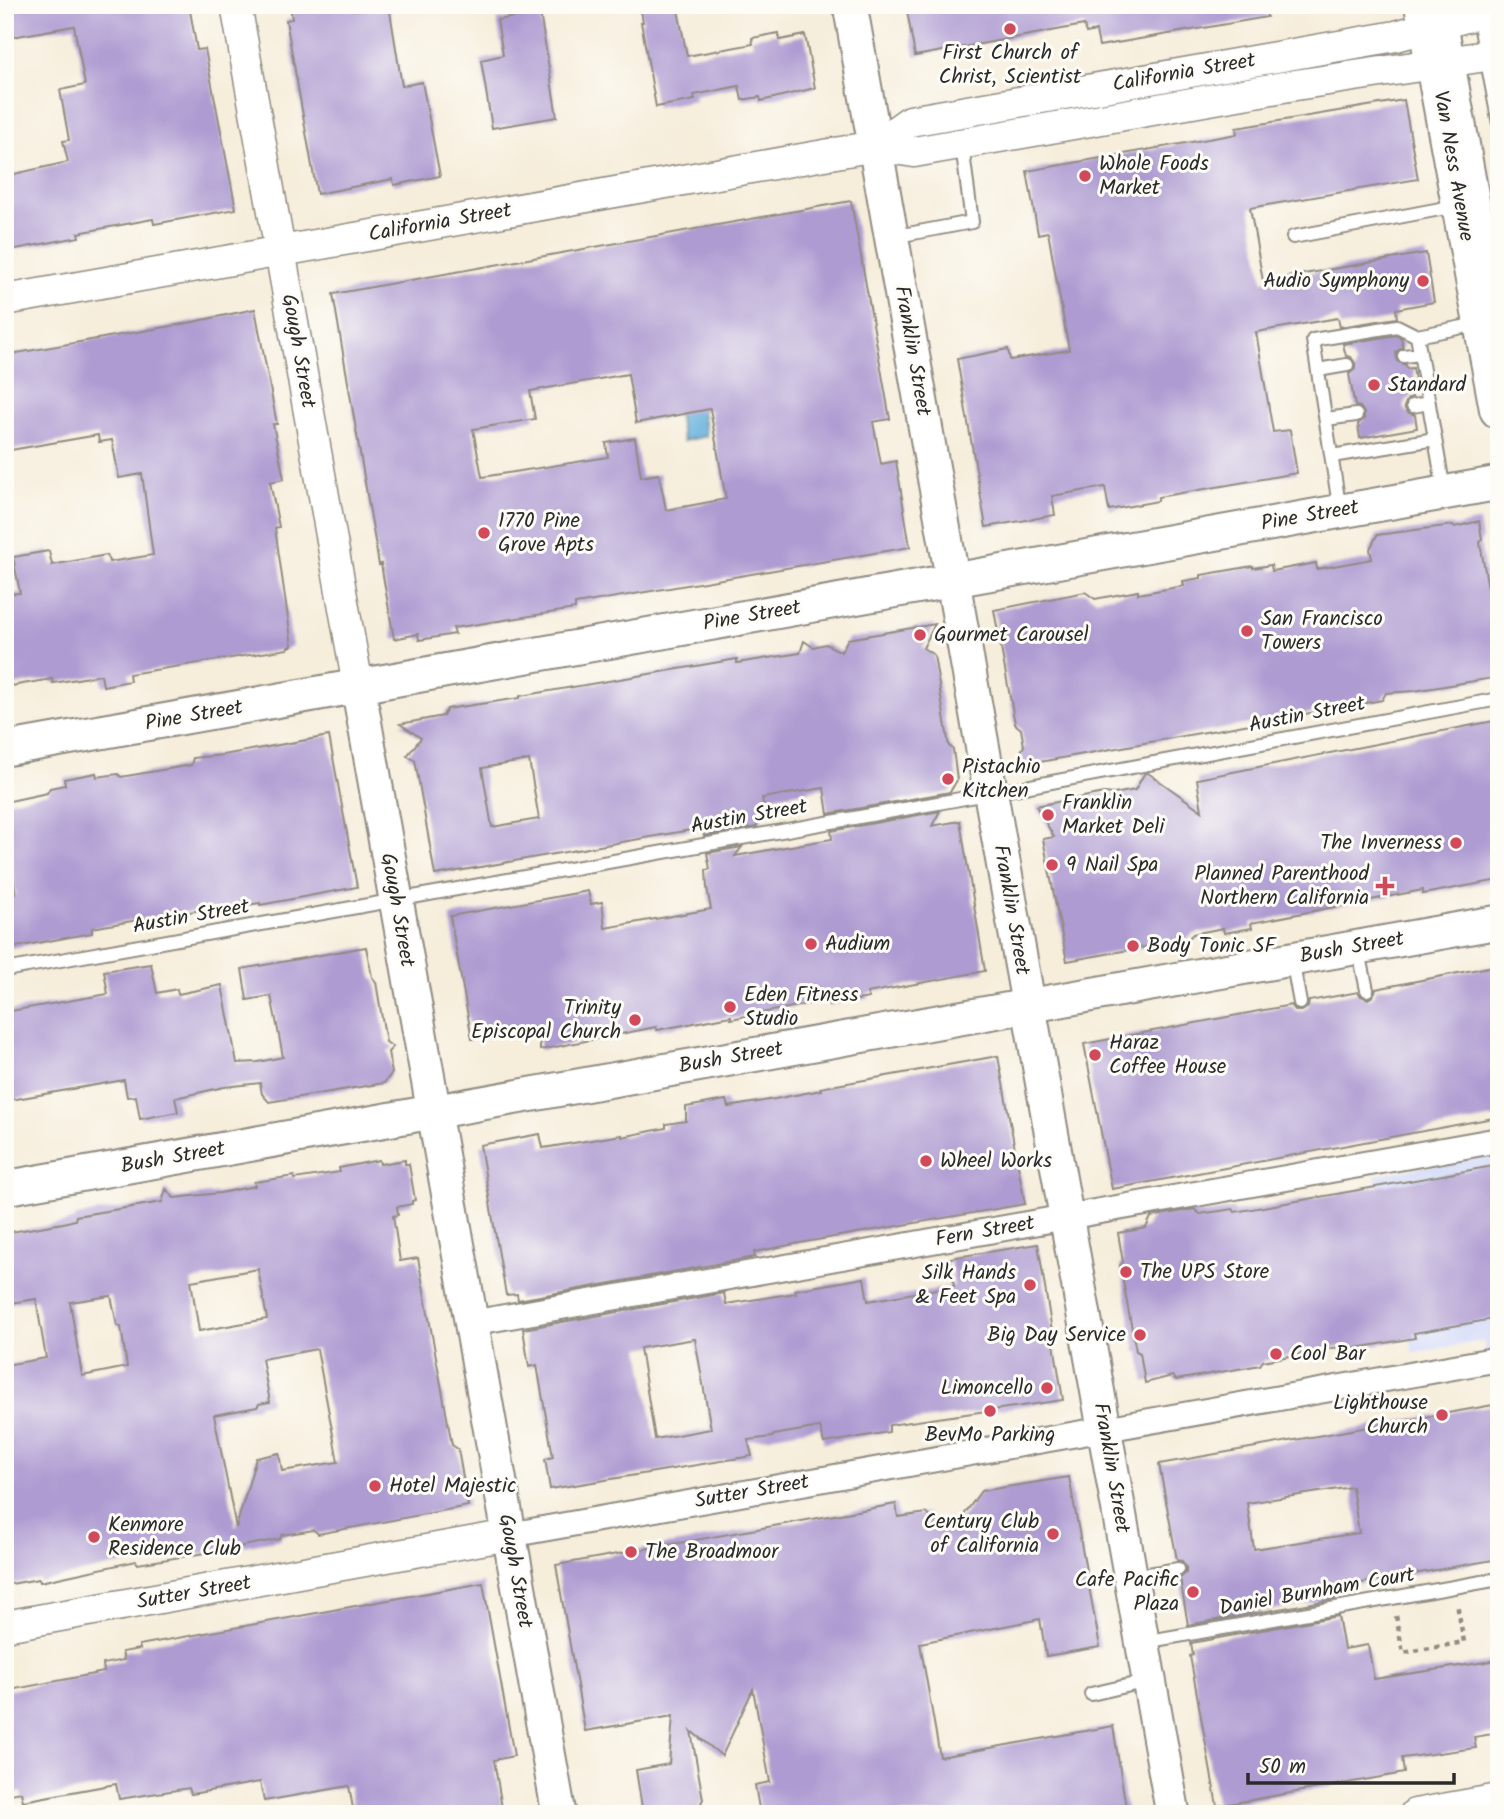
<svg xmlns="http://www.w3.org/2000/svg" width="1504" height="1819" font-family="Kalam,sans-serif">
  <rect width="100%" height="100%" fill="#fdfcf7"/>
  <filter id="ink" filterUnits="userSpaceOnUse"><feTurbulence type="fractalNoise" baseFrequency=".0143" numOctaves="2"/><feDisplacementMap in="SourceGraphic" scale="14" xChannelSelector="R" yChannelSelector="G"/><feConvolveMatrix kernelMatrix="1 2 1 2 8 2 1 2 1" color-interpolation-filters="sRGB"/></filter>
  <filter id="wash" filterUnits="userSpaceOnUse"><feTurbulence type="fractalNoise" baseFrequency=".00686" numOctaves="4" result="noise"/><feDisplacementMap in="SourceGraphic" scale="28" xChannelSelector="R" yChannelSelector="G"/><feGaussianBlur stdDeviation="1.57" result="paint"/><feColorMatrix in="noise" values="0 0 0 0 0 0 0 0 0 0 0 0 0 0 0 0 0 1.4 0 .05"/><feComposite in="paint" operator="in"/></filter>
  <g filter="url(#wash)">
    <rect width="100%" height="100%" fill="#f6edda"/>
    <!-- built -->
    <path fill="#d2d9f9" d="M1499,1154v283l-16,-96 -70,12 -38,-178z"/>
    <!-- water -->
    <path fill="#63b0dc" stroke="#476e84" stroke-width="2" d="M698,387l8,49 -23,5 -9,-50z"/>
    <g id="blocks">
      <!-- building -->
      <path fill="#ae9bd2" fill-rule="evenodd" d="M6,5h183l8,45 8,-1 31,160 -82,15 -1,-5 -75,14 1,4 -74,14v-75l63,-14 -5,-21 6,-1 -9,-50 25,-5 -11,-59 -62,11z
        M290,5h60l1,5 38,-5 13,81 20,-4 18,94 -46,9 -1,-6 -76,15 -31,-174 6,-1z
        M640,5h37l10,51 66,-12 -1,-6 26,-5 2,7 25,-5 10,53 -54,13 -1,-4 -18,3 -3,-14 -45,9 1,5 -39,7 -15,-85h2z
        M906,5h360l1,12 -168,29 -3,-15 -10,2 -2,-8 -169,31z
        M540,13l17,104 -65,11 -11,-68 22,-5 -6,-35z
        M1404,100l14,79 -168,29 13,73 163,-28 8,49 -38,7 1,9 -57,9 -2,-9 -82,14 17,100 17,-2 7,43 -139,24v4l-49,9 -4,-23 -53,9 3,19 -69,12 -29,-168 51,-10 2,11 59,-10 -21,-118 -10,2 -11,-63 210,-37 -1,-6z
        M851,201l39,218 -17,3 8,42 15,-3 14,86 -335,57v5l-122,19 2,6 -36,6 -1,-6 -24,5 -13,-75 -2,1 -46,-271zM628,374l8,49 74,-14 16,90 -60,11 -7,-36 -18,3 -6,-39 -29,5 2,14 -126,20 -9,-48 62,-10 -5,-28z
        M255,309l22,115h-4l11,55 -14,3 9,45 -4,1 17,118 -4,1v2l-159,25 1,7 -27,5 -2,-11 -48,8 -1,-4 -47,8v-93l15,-1 -7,-36 36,-6 3,14 55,-10 2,7 44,-7 -11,-81 -23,4 -7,-38 -13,2 -1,-7 -93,16v-96l178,-31z
        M1396,335l5,3 2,9 -7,5 1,9 9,4 1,4 6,-1 4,23 -6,1 1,5 -5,3 -3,7 3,5 8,3 2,13 -57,10 -2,-14 6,-5v-6l-4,-6 -5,-1 -6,-32 6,-5v-6l-4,-6 -5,-1 -3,-12z
        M1479,521l3,18 -2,4 19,107v27l-85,14 -28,2 -4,7 -359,65 -2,-14 3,-5 -3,-17 -6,-5 -21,-114 91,-18 10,7 43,-8v3l46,-8 -1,-5 18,-3v-3l52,-9v2l18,-3 1,6 44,-8 1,6 55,-10 -2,-10 7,-14 76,-10 2,2z
        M935,624l-12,24 11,7 15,91 4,3 4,31 -7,12 -122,22 -4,-26 -18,3 -44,7 3,15 -9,14 -52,9 -2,-8 -267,47 -20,-115 -8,-4 14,-18 -21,-14 43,-8 4,-7 73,-11v-2l217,-37v4l63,-10 4,-12 9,6 13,-3 15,8 7,-13zM529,760l10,59 -47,8 -10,-59z
        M1499,720v160l-76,14v-4l-172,33 1,5 -28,5 -1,-5 -30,6 -4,4 -27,6 -95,17 -24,-122 11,-2 -18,-31 68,-13 10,1 21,-4 9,-16 4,-1 54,38 -5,-32z
        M329,736l28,151 -97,18v-2l-44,7 -1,-2 -60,9 -63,11v5l-87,16v-53l11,-2 -11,-63v-29l42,-9 3,-5 15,-3 -1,-6 32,-6 1,4 21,-3 3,3 70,-12 2,-7 30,-3z
        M940,811l-8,15 28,-5 25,150 -118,22 2,5 -40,7 -1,-5 -97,19v-3l-74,14 -1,-3 -116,23v-23l-68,12 -22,-123 138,-25 3,13 11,-2 3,26 106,-19 -4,-21 -1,-18 4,-1 -3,-16 35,-6 -7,9 73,-13 24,-4 -1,-8z
        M366,947l6,30 4,5 10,60 7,5 -5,5 4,21 -8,10 -115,19 -7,-8 -2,-11 -36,4 -49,11 3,14 -38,7 -4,-23 -9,1 -3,-17 -119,21v-89l103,-18 -4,-23 47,-7 6,29 20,-4 1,5 44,-9 15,78 21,-1 25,-5 -6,-32 -6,-29 -24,4 -5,-31z
        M1499,965v152l-387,72 -28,-145 207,-39 5,6h6l6,-4 1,-6 49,-9 3,4 7,3 5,-3 3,-7z
        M998,1056l27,148 -220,38 -51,10 1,5 -237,43 -1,-6 -11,1 -26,-150 60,-11 3,14 79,-13v2l44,-9v-4l20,-3v-14l40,-7 2,7 47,-8 46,-9 -1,-2z
        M379,1160l1,4 25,-4v4h4l6,36 -3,1v3l-15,3 1,8 -5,1 7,45 18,-3 34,187 6,4 10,57 -150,28 -4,-4 -32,5 -2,4 -63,12 -79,13 -2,-3 -96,21 -1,-3 -34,6v-220l41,-7 -10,-59 -31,5v-71l58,-10 12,-3 1,-4 86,-14 4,-13 8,9 46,-5 35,-7 -1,-4 40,-6 1,3 45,-7 -1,-4zM258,1269l9,50 -68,12 -8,-50zM111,1296l6,29 4,2 6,40 -45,9 -12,-74zM317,1349l21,113 -56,9 -3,-18 -23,5 -20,70 -22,-113 43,-8 2,-3 11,-2 -8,-43z
        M1499,1165v153l-85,15 1,5 -71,12v-4l-81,15 -3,4 -84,15 -4,-4 -27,7 -5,-30 -4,-2 -16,-86 3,-3 -5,-29 28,-5 5,-11 43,-8 6,5 33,-5 2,3z
        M1038,1244l25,156 -174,25v7l-65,11 -4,-16 -46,8 -2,2 -24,3 4,16 -202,33 -5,-30 8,-2 -16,-92 -8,2 -6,-38 201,-36 2,11 70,-11 -1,-3 69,-12 4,23 86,-15 -4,-28zM695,1339l16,90 -56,10 -15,-91z
        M1499,1404v155l-166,29 2,11 -147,26 -8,-47 6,-5v-6l-4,-6 -5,-1 -18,-96zM1352,1487l7,46 -105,16 -7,-46z
        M1069,1477l31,170 -54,9 -6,-37 -120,24 20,114 173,-31 14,88h-367l-5,-29 15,-3 -17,-93 -31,67 -31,-25 12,68 -7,15h-53l-7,-44 33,-6 4,-48 -88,15 -29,-166 340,-61 2,13 29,-4 7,9 27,-3 20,-28z
        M483,1583l31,173 -20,4 9,54h-149l-5,-28 -85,15 -4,-19 -69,12 -2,-6 -70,11 -3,-15 -93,17 -2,-9 -16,3v-101h5v-4l94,-18 -1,-8 21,-4 -2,-8 18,-3 -1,-4z
        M1338,1616l6,33 24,-4 6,34 125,-19v73l-25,4 2,11 -74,10 2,15 -187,33 -27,-150 3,-1 -2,-12z"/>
    </g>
  </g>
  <g filter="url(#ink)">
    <use href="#blocks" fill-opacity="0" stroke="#908c82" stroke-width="2"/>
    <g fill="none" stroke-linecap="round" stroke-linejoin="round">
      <!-- service casing -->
      <g stroke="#908c82" stroke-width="16">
        <path id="service" d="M1448,5l51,283
          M1478,14l21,110
          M892,237l80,-15 -10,-77
          M1293,237l163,-31
          M1404,356l16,-2
          M1318,370l29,-5
          M1413,406l16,-3
          M1326,419l30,-4
          M1332,456l103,-17
          M1444,490l-27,-154 61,-12
          M1340,511l-27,-171 84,-14 20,10
          M1358,947l9,43
          M1292,959l8,44
          M5,970l944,-169 550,-102
          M1131,1577l47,-8
          M1144,1642l355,-63
          M1091,1694l57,-13"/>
      </g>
      <!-- minor casing -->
      <g stroke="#908c82" stroke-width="28">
        <path id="minor" d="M471,1323l1028,-183
          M509,1535l990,-176"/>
      </g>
      <!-- tertiary casing -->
      <g stroke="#908c82" stroke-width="33">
        <path id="tertiary" d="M236,5l122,681
          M875,146l35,-25 486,-85 103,-28
          M5,300l870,-154 39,6 375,-66 210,-32
          M5,1626l504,-91
          M1415,1814l84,-15"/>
      </g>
      <!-- secondary casing -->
      <g stroke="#908c82" stroke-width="37">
        <path id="secondary" d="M850,5l323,1809
          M358,686l201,1128
          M5,749l1494,-266
          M5,1188l1494,-266"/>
      </g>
      <!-- trunk casing -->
      <g stroke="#908c82" stroke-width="42">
        <path id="trunk" d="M1424,5l75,404"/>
      </g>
      <!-- path -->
      <path stroke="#908c82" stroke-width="4.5" stroke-dasharray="5 5" stroke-linecap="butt" d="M1396,1616l7,37 61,-11 -7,-38"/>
      <!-- service -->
      <use href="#service" stroke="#fff" stroke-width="12"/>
      <!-- minor -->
      <use href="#minor" stroke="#fff" stroke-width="24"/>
      <!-- tertiary -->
      <use href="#tertiary" stroke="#fff" stroke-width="30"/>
      <!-- secondary -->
      <use href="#secondary" stroke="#fff" stroke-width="33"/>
      <!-- trunk -->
      <use href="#trunk" stroke="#fff" stroke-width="38"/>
    </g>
  </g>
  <!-- markers -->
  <g fill="#d1495b" stroke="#fdfcf7" stroke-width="2.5">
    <circle cx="1010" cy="29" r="7"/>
    <circle cx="1085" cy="176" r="7"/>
    <circle cx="1423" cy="281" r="7"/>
    <circle cx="1374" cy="385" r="7"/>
    <circle cx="484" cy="533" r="7"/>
    <circle cx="1247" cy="631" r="7"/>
    <circle cx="920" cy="635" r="7"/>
    <circle cx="948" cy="779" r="7"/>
    <circle cx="1048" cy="815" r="7"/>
    <circle cx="1456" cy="843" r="7"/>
    <circle cx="1052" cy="865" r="7"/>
    <path d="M1381.5 875.5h7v7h7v7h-7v7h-7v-7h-7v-7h7z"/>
    <circle cx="811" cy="944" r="7"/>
    <circle cx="1133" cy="946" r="7"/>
    <circle cx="730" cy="1007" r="7"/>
    <circle cx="635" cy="1020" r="7"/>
    <circle cx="1095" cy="1055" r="7"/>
    <circle cx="926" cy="1161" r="7"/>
    <circle cx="1126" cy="1272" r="7"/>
    <circle cx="1030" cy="1285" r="7"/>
    <circle cx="1140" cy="1335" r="7"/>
    <circle cx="1276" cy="1354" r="7"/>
    <circle cx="1047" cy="1388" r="7"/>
    <circle cx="990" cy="1411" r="7"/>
    <circle cx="1442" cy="1415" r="7"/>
    <circle cx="375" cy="1486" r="7"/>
    <circle cx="1053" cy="1534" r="7"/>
    <circle cx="94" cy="1537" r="7"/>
    <circle cx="631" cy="1552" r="7"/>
    <circle cx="1193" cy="1592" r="7"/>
  </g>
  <g text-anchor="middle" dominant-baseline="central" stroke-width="6" stroke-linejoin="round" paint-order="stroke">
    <!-- poi labels -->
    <g font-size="21" fill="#2b2b2b" stroke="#fdfcf7" text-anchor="start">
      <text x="1010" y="53" text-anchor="middle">First Church of<tspan x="1010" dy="24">Christ, Scientist</tspan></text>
      <text x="1099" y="164">Whole Foods<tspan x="1099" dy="24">Market</tspan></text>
      <text x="1409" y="281" text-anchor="end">Audio Symphony</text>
      <text x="1388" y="385">Standard</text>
      <text x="498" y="521">1770 Pine<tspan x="498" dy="24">Grove Apts</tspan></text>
      <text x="1261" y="619">San Francisco<tspan x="1261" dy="24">Towers</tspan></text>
      <text x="934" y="635">Gourmet Carousel</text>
      <text x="962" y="767">Pistachio<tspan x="962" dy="24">Kitchen</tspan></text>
      <text x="1062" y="803">Franklin<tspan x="1062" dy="24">Market Deli</tspan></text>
      <text x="1442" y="843" text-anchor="end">The Inverness</text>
      <text x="1066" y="865">9 Nail Spa</text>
      <text x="1369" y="874" text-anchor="end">Planned Parenthood<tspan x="1369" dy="24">Northern California</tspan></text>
      <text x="825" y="944">Audium</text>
      <text x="1147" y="946">Body Tonic SF</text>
      <text x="744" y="995">Eden Fitness<tspan x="744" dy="24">Studio</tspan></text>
      <text x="621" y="1008" text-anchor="end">Trinity<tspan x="621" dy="24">Episcopal Church</tspan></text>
      <text x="1109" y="1043">Haraz<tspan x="1109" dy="24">Coffee House</tspan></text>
      <text x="940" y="1161">Wheel Works</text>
      <text x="1140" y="1272">The UPS Store</text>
      <text x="1016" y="1273" text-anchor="end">Silk Hands<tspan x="1016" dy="24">&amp; Feet Spa</tspan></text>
      <text x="1126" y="1335" text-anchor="end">Big Day Service</text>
      <text x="1290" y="1354">Cool Bar</text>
      <text x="1033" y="1388" text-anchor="end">Limoncello</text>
      <text x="1428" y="1403" text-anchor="end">Lighthouse<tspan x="1428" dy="24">Church</tspan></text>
      <text x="990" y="1435" text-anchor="middle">BevMo Parking</text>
      <text x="389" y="1486">Hotel Majestic</text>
      <text x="1039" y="1522" text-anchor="end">Century Club<tspan x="1039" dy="24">of California</tspan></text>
      <text x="108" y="1525">Kenmore<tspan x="108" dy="24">Residence Club</tspan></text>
      <text x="645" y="1552">The Broadmoor</text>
      <text x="1179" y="1580" text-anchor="end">Cafe Pacific<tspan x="1179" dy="24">Plaza</tspan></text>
    </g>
    <!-- street labels -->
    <g font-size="21" fill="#2b2b2b" stroke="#fdfcf7">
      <text transform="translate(1184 73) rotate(-10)">California Street</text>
      <text transform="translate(1453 166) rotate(80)">Van Ness Avenue</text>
      <text transform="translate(440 223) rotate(-10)">California Street</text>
      <text transform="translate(298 351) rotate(80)">Gough Street</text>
      <text transform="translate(912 351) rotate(80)">Franklin Street</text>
      <text transform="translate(1310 516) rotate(-10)">Pine Street</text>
      <text transform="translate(752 616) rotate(-10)">Pine Street</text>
      <text transform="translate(1307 715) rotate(-11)">Austin Street</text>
      <text transform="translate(194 716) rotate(-10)">Pine Street</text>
      <text transform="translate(749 817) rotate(-10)">Austin Street</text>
      <text transform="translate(397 910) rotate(80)">Gough Street</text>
      <text transform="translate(1011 910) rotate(80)">Franklin Street</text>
      <text transform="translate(191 917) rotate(-10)">Austin Street</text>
      <text transform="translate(1352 948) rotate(-10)">Bush Street</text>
      <text transform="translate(731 1058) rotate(-10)">Bush Street</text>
      <text transform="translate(173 1158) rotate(-10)">Bush Street</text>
      <text transform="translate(985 1232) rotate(-10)">Fern Street</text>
      <text transform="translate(1111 1468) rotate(80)">Franklin Street</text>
      <text transform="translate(752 1492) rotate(-10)">Sutter Street</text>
      <text transform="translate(515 1571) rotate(80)">Gough Street</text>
      <text transform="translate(1317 1592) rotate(-10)">Daniel Burnham Court</text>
      <text transform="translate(194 1593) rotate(-10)">Sutter Street</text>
    </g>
  </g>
  <!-- margin -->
  <rect width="1504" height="1819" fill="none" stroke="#fdfcf7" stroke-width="28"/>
  <!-- scale -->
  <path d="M1248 1773v10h206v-10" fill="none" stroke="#2b2b2b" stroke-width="3.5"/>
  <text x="1259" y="1773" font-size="21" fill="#2b2b2b" stroke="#fdfcf7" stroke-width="5" paint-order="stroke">50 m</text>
</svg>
